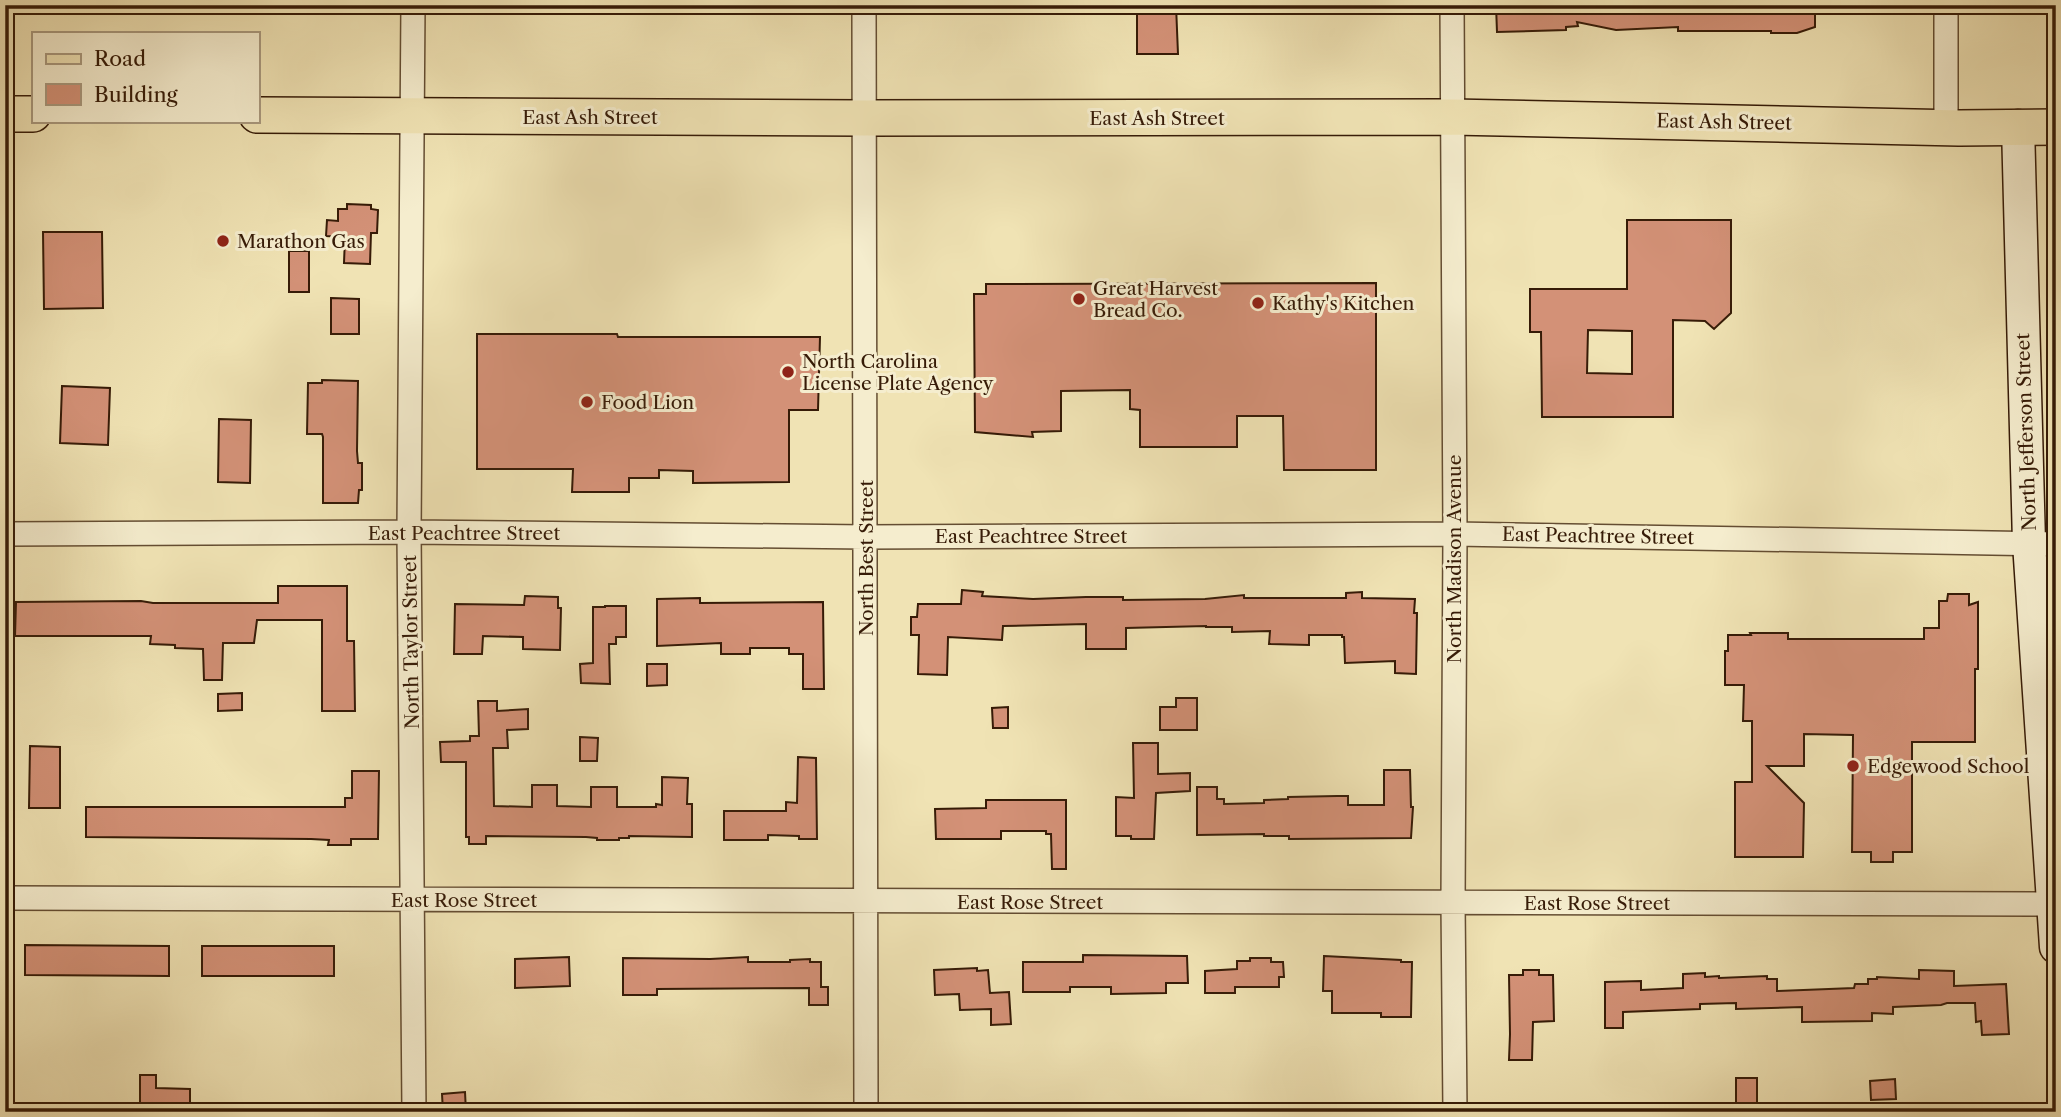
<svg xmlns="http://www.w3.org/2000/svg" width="2061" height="1117" font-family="'Libre Caslon Text',serif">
  <rect width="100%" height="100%" fill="#f0e3b4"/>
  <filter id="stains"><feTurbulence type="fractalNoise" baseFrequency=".00286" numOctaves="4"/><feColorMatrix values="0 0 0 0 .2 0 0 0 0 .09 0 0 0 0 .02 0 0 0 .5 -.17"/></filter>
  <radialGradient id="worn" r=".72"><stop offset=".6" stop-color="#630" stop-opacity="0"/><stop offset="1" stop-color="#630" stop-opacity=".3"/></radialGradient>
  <!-- building -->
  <path fill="#d39177" stroke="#361b07" stroke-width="2" fill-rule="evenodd" d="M1137,5h39l2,49h-41z
    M1496,5h319v22l-18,6h-26v-2h-93v-4l-62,3 -39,-8 1,4 -12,1v3l-69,2z
    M347,204l24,1v4l7,1 -1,23h-6l-1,31 -26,-1 1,-26 -19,-1 1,-16 11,1v-12h9z
    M1627,220h104v93l-17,16 -9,-8 -32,-1v97h-131l-1,-85h-11v-43h97zM1588,330l44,1v43l-45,-1z
    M43,232h59l1,76 -59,1z
    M289,251h20v41h-20z
    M1376,283v187h-92l-1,-54h-46v31h-97v-37l-10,-1v-19l-69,1v40l-29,1 1,5 -58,-5 -1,-138h12v-10z
    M331,298l28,1v35h-28z
    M477,334h140l1,3h202l-2,73h-29v72l-96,1v-12l-34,-1v8h-30v14h-57l1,-23h-96z
    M322,380l36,1 -1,70 1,12h4v27h-3l-1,13h-35v-66l-1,-3h-15l1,-51h14z
    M62,386l48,2 -2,57 -48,-2z
    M219,419l32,1 -1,63 -32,-1z
    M278,586h69v55h7l1,70h-33v-91h-65l-3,23h-31l-1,37h-18l-1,-31 -28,-1v-3l-25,-1 1,-8h-136l1,-34 125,-1 12,2h125z
    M962,590l21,2 -1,4 51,3 53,-2h37v3l82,-1 39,-4v3h102v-5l16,-1v6l53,1 -1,14h3l-1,61 -21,-1v-12l-50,2 -1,-26h-2v-2h-33v10l-40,-1 1,-13 -38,1v-5h-26v-1l-80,2v21h-40v-25l-83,2 -1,14 -54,-3 -1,38 -29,-1 1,-39h-8v-18h6l1,-13h43z
    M1948,594h21v11l9,-3v67h-3v73h-63v110h-19v10h-22v-10h-19l1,-117 -49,-1v32h-37l37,37 -1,54h-68v-75h17v-61h-9l1,-36h-19v-34h3v-16h23l-1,-2h38v6h136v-11h15v-27h8z
    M525,596l33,1v11h3l-1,42 -37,-1v-12l-40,-1 -1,18h-28l1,-50 69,1z
    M700,598v5l123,-1 1,87h-21v-35h-14v-6h-39v6h-29v-11l-64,3v-47z
    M605,606h21v31h-10v7h-7l1,40 -29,-1 -1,-19 13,-1v-56h12z
    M647,664h20v21l-20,1z
    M242,693v17l-24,1v-17z
    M1176,698h21v32h-37v-23h16z
    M478,701h19v10l31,-2v20l-21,1 1,18h-15l1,58 38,1v-22h25v21l34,1v-20h26v20h39v-3l6,1v-28l26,1 -1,26h5v33l-63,-1v2h-10v2h-22v-2l-11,-1 -100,-1v8h-17v-7h-3v-75h-25l-1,-20 30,-1v-5h9z
    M1008,707v21h-15l-1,-20z
    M580,737l18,1 -1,23h-17z
    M1133,743h25v31l32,-1v18l-34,2 -2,46h-23v-3h-15v-39l18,1z
    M30,746l30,1v61h-31z
    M798,757l18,1 1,81h-18v-3l-31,-1v5h-44v-29h62v-9l11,1z
    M1384,770h26l1,37h2l-2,31 -122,1v-3h-25v-2l-67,1v-48h20v12h7v5l40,-1v-3l24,-1v-2l49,-1h11v9h36z
    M352,771h27l-1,68h-27v6h-23l1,-5 -18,-1 -225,-2v-30h259v-9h7z
    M986,800h80v69h-14l-1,-35h-5v-3h-45v8h-65l-1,-30 51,-1z
    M25,945l144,1v30l-144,-1z
    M202,946h132v30h-132z
    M1083,955l104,1 1,27h-22v10l-55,1v-7h-41v5h-47v-30h60z
    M1324,956l77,4v2h11l-1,55h-30v-4h-49v-22h-9z
    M569,957l1,29 -55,2v-29z
    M748,957v5h42v-2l20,-1v3h11v25h7v18h-19v-17l-152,1v6h-34v-37l87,1z
    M1250,958h21v4h12l1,15h-5v10h-44v6h-30v-22l32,-2v-8h13z
    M977,968v3l11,-1 2,23 19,-1 2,32 -20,1v-16l-31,1 -1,-16 -24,1 -1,-25z
    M1523,970h16v5h14l1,46 -21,1 -1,38h-23l1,-26 -1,-59h14z
    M1919,970l35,1v15l52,-2 3,50 -27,1 -1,-14 -5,1 -1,-19h-28l-6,2 -48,2v7l-21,-1v8l-70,1v-15l-66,2v-6l-36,1v5l-77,3v16h-18v-46l36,-1v9l42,-2v-14l22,-1v4l14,-1v2l48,-2v3h10v12l77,-3 1,-4h13v-5h9v-2l42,2z
    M140,1075h16v13l34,1v18l-50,1z
    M1736,1078h21v34h-21z
    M1895,1079l1,20 -25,1 -1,-19z
    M465,1092l1,20h-23l-1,-18z"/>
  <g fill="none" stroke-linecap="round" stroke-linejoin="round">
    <!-- street casing -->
    <g stroke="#644d32" stroke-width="26">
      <path id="street" d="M413,5l-4,527 5,580
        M864,5l2,1107
        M1452,5l3,529 -2,369 2,209
        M1946,5v122
        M5,534l404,-2 457,5 589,-3 601,10
        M5,898l2051,6"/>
    </g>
    <!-- secondary casing -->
    <g stroke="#361b07" stroke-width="35">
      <path id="secondary" d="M2018,126l11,417 27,404"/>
    </g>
    <!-- primary casing -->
    <g stroke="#361b07" stroke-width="38">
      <path id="primary" d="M5,114h28
        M257,115l606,3 589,-1 507,11 97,-1"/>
    </g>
    <!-- street -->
    <use href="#street" stroke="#f5edce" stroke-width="23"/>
    <!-- secondary -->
    <use href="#secondary" stroke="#f5edce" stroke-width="32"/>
    <!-- primary -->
    <use href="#primary" stroke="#f0e3b4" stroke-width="35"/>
  </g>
  <!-- markers -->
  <g fill="#8f2418" stroke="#f5edce" stroke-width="2.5">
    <circle cx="223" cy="241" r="7"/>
    <circle cx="1079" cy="299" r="7"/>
    <circle cx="1258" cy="303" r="7"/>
    <circle cx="788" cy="372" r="7"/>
    <circle cx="587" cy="402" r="7"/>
    <circle cx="1853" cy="766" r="7"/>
  </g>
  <g text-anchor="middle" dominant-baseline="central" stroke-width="6" stroke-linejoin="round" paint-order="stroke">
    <!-- street labels -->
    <g font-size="19" fill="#361b07" stroke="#f5edce">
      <text x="590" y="117">East Ash Street</text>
      <text x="1157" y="118">East Ash Street</text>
      <text transform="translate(1724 122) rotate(1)">East Ash Street</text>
      <text transform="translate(2026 432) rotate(-92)">North Jefferson Street</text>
      <text x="464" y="533">East Peachtree Street</text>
      <text x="1031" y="536">East Peachtree Street</text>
      <text transform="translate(1598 536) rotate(1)">East Peachtree Street</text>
      <text transform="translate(866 558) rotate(-90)">North Best Street</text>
      <text transform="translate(1454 559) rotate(-90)">North Madison Avenue</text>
      <text transform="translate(411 642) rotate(-91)">North Taylor Street</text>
      <text x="464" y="900">East Rose Street</text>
      <text x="1030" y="902">East Rose Street</text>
      <text x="1597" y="903">East Rose Street</text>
    </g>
    <!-- poi labels -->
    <g font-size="19" fill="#361b07" stroke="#f5edce" text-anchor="start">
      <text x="237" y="241">Marathon Gas</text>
      <text x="1093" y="288">Great Harvest<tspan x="1093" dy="22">Bread Co.</tspan></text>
      <text x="1272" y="303">Kathy's Kitchen</text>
      <text x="802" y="361">North Carolina<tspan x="802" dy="22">License Plate Agency</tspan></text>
      <text x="601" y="402">Food Lion</text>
      <text x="1867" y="766">Edgewood School</text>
    </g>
  </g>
  <!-- margin -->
  <rect width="2061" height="1117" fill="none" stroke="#f0e3b4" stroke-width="28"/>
  <rect x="7" y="7" width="2047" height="1103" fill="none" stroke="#361b07" stroke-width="3.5"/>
  <rect x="14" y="14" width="2033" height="1089" fill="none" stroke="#361b07" stroke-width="2"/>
  <!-- legend -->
  <rect x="32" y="32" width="228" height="91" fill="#f5edce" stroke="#a9997e" stroke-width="2"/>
  <rect x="46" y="54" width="35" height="10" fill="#f0e3b4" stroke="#a9997e" stroke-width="2"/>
  <text x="94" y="66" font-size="21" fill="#361b07">Road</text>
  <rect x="46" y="84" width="35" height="21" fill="#d39177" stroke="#a9997e" stroke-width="2"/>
  <text x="94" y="102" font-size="21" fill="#361b07">Building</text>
  <rect width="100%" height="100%" filter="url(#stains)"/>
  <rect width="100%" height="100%" fill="url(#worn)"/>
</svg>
